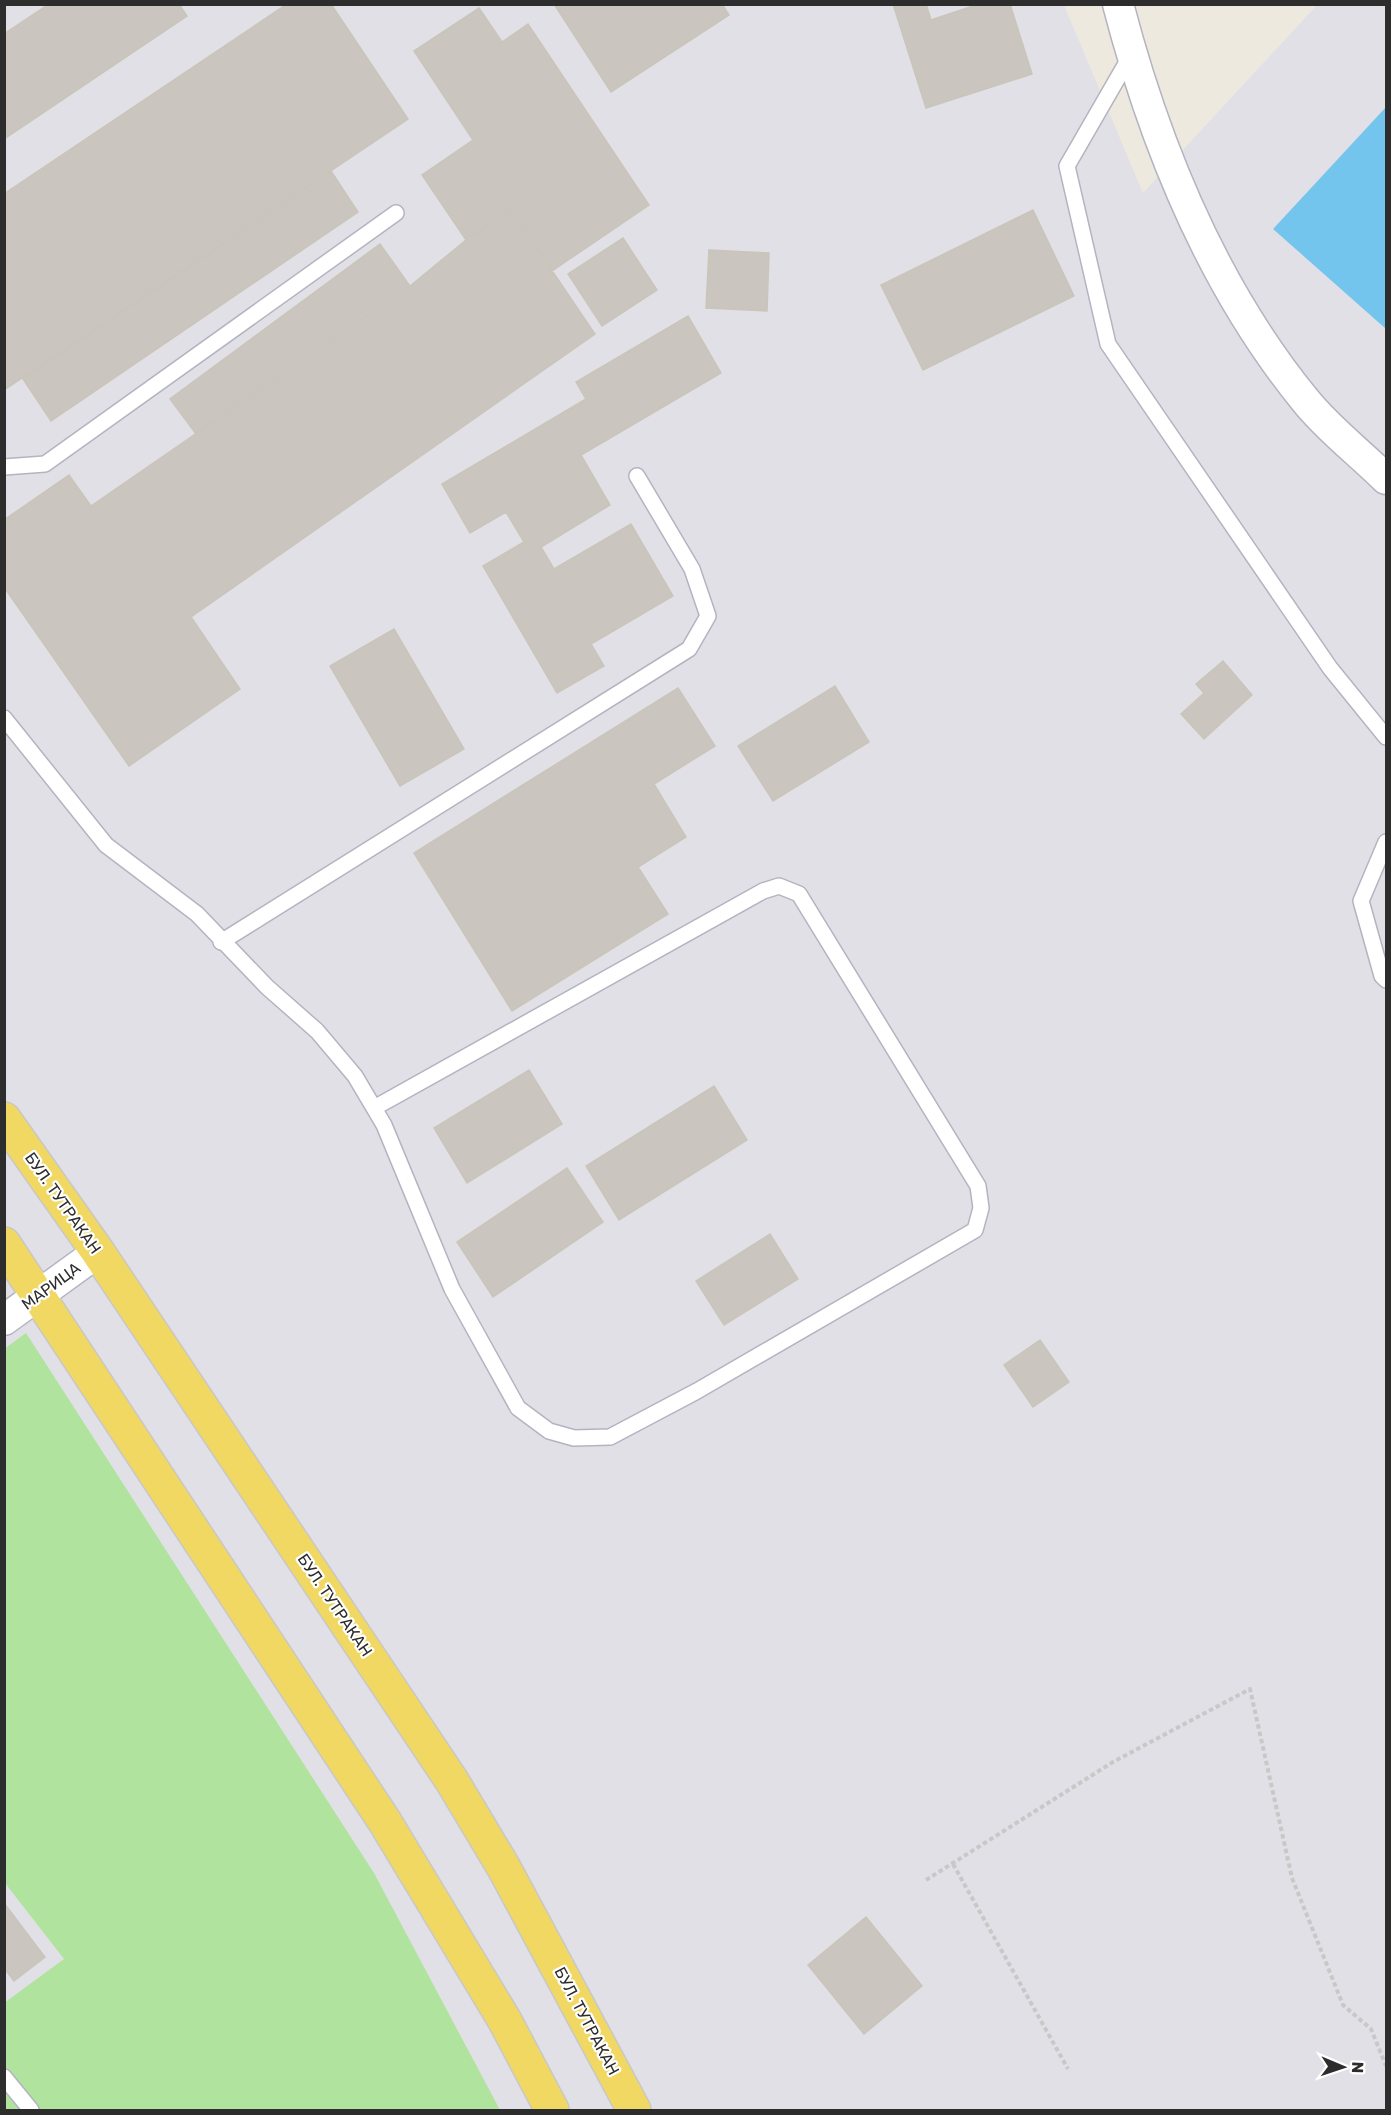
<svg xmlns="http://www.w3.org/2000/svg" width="1391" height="2115" font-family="Rubik,sans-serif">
  <rect width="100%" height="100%" fill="#eee9df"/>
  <!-- industrial -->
  <path fill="#e2e0e7" d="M5,5h1059l79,188 174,-188h69v102l-113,122 113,100v1781h-1381z"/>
  <!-- green -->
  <path fill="#b0e39d" d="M26,1333l348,540 126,237h-495l-1,-107 60,-44 -59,-76 -1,-534z"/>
  <!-- water -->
  <path fill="#74c5ee" d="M1386,107v222l-113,-100z"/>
  <!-- building -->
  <path fill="#cac5bf" stroke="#cac5b9" stroke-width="1.5" d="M49,4h130l8,12 -183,123v-105z
    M287,4h44l77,115 -404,271v-196z
    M554,4h168l7,11 -118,77z
    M893,4h33l5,16 48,-16h31l22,70 -106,34z
    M479,8l23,34 26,-18 121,181 -97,66 -41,-61 -45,30 -44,-65 51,-35 -59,-89z
    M331,171l27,41 -307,209 -28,-42z
    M511,210l84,124 -404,283 49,72 -111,77 -125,-179v-67l65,-45 22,31 319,-220 56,-46z
    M1033,210l41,86 -151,74 -42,-85z
    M623,238l34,52 -55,36 -34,-52z
    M380,244l30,42 -214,148 -26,-35z
    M709,250l60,3 -2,58 -61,-3z
    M688,316l33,57 -140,82 29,50 -69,42 13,22 77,-45 42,72 -82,48 13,22 -47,27 -74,-127 41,-24 -18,-30 -36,21 -28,-49 144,-85 -10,-17z
    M394,629l70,120 -64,37 -70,-120z
    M1223,661l29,34 -48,44 -23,-25 23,-21 -8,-9z
    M835,686l34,56 -96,59 -35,-55z
    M678,688l37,58 -61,38 32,53 -48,30 30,47 -156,97 -98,-158z
    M529,1070l33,54 -95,59 -33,-55z
    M714,1086l33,54 -128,80 -33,-54z
    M567,1168l36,54 -110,75 -36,-55z
    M770,1234l28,45 -74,46 -28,-44z
    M1040,1340l29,42 -36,25 -29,-42z
    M4,1903l41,54 -31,24 -10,-13z
    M866,1917l56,69 -58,48 -56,-69z"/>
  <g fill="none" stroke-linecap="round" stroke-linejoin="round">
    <!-- lane casing -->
    <g stroke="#b3b4c0" stroke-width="18">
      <path id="lane" d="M1131,55l-64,111 41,178 222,324 56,69
        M4,467l41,-3 351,-251
        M4,718l102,127 91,69 70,73 50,44 38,45 29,49 68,164 66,119 31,23 25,7 36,-1 87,-46 278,-161 6,-22 -3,-22 -179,-292 -20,-8 -16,5 -389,217
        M1386,842l-25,59 21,75 4,4
        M221,942l468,-293 19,-33 -16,-47 -55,-93
        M4,2077l27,33"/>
    </g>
    <!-- street casing -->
    <g stroke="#b3b4c0" stroke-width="33">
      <path id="street" d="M1118,4c37,142 94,282 187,396 23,29 55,53 81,79
        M4,1320l94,-68"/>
    </g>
    <!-- primary casing -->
    <g stroke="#c8c8c8" stroke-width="36">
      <path id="primary" d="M4,1119l94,133 354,529 52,87 130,242
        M4,1244l381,578 120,199 47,89"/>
    </g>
    <!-- path -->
    <path stroke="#c8c8c8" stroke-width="4" stroke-dasharray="4.5 3" stroke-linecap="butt" d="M953,1864l115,205
      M926,1880l187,-118 137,-73 42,189 51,127 28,24 15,37"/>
    <!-- lane -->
    <use href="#lane" stroke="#fff" stroke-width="15"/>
    <!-- street -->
    <use href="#street" stroke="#fff" stroke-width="30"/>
    <!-- primary -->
    <use href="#primary" stroke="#f0d863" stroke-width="33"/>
  </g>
  <g text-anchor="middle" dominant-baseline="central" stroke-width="4.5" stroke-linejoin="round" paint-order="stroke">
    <!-- street labels -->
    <g font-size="16" fill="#2d2d2d" stroke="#fff">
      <text transform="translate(63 1203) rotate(55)">БУЛ. ТУТРАКАН</text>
      <text transform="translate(51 1286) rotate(-36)">МАРИЦА</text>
      <text transform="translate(335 1605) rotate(56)">БУЛ. ТУТРАКАН</text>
      <text transform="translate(587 2021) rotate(62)">БУЛ. ТУТРАКАН</text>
    </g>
  </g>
  <!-- border -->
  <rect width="1391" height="2115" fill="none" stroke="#2d2d2d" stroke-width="12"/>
  <!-- north arrow -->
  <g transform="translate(1343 2067) rotate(92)" stroke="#ffffff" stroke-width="4.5" paint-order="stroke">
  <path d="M0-4.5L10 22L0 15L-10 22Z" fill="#2d2d2d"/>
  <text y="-9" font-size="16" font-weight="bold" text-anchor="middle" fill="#2d2d2d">N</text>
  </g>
</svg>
